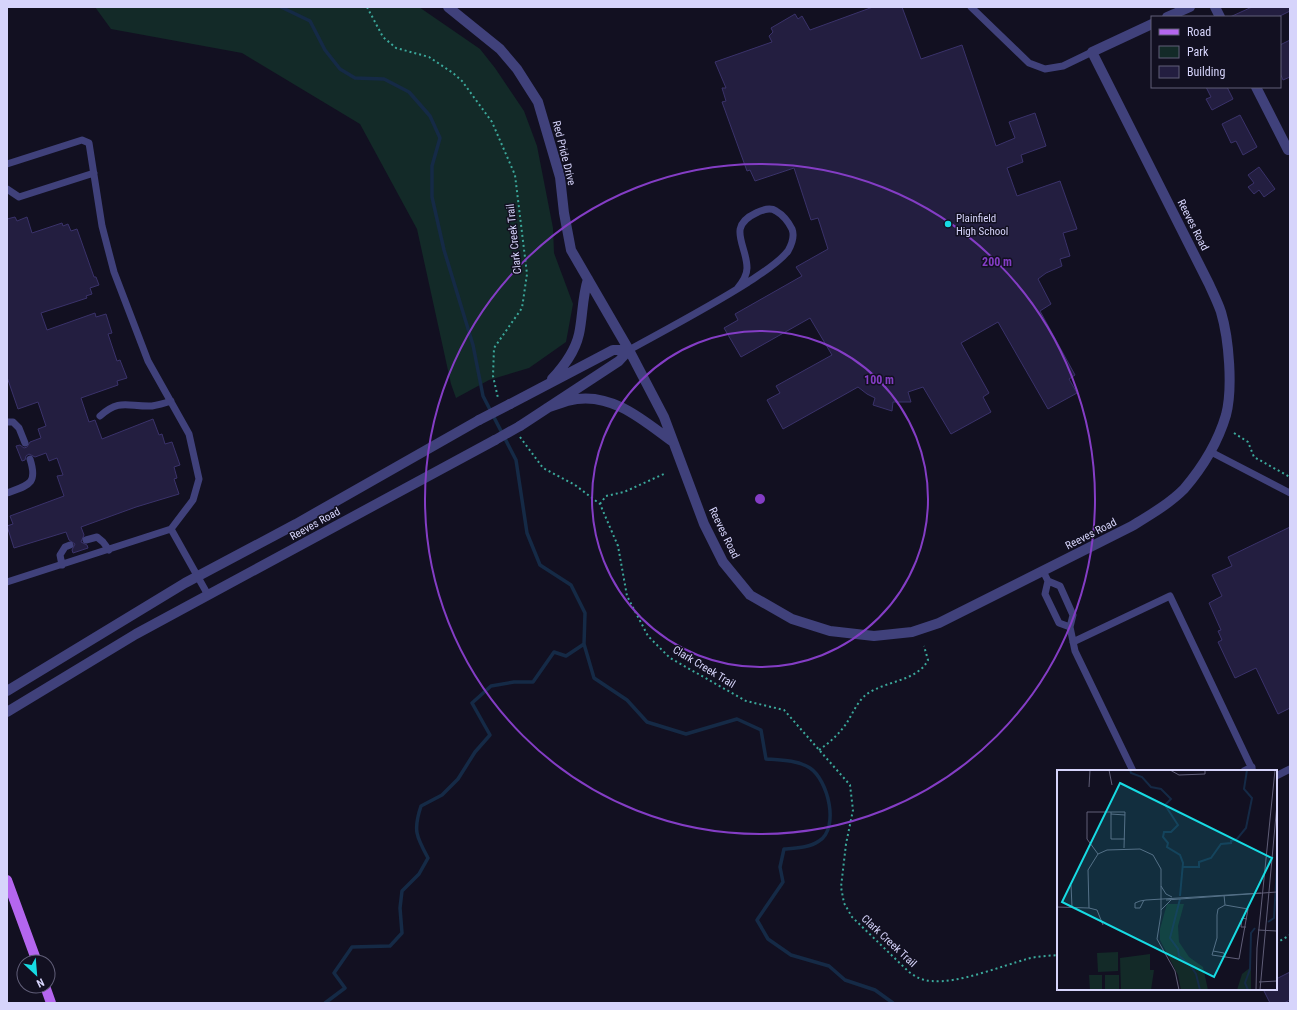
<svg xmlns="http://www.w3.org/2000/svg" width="1297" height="1010" font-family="'Roboto Condensed',sans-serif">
  <rect width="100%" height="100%" fill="#121021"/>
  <!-- green -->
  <path fill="#132a28" d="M95,7h324l61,42 15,19 29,43 13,35 16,82 1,25 19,51 -7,38 -37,26 -40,12 -33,18 -5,-14 -34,-155 -57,-105 -118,-71 -131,-24z"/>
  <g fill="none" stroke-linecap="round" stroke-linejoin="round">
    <!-- stream -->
    <path stroke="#152a46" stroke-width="3.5" d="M281,7l29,14 15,29 15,19 15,9 29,1 25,13 21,24 10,22 -8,28v31l12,53 29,95 10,51 33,64 11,73 13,32 31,20 14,28 -1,31 10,34 33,22 20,22 39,12 51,-15 24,11 5,29c14,1 31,1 44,9 18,12 30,60 9,73 -10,7 -23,7 -35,8l-4,18 3,15 -26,38 11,19 23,16 38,11 16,14 30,10 18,13
      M325,1003l20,-15 -11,-15 18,-26 38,-1 12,-13 -2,-25 2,-17 17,-17 9,-16c-12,-22 -15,-28 -7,-52l21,-11 16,-16 17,-27 15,-17 -18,-32 19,-17 23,-4h19l21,-30 12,4 18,-12"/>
  </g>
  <!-- building -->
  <path fill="#231e40" stroke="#3a326a" d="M873,7h29l19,52 41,-14 34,101 19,-8 -6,-16 26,-9 11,33 -25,9 2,7 -16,6 10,28 43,-15 17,48 -14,4 7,23 -10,3 2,7 -16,7 -8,6 13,25 -11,7 35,64 -6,4 8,14 -29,16 -50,-87 -37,21 28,50 -6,4 8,15 -40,22 -28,-47 -15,5 3,10h-18l-1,9 -19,-6 2,-7 -8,-4 -9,-7 -75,42 -16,-29 13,-7 -4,-7 56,-31 -22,-37 -69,39 -17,-29 14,-8 -3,-6 67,-38 -6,-9 32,-18 -10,-31 -7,2 -17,-52 -39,13 -5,-11 -3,1 -25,-69 4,-1 -4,-13h4l-11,-26 57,-20 -3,-6 4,-4 -2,-4 24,-14 3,5 4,-3 8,14z
    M1252,7h38v4l-12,6h-48z
    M1290,40v37l-7,3 -3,-7v-28z
    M1206,87h21l6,12 -21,11 -6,-11 5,-2z
    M1240,115l17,32 -14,8 -7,-14 -5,2 -9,-19z
    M1259,167l16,22 -11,8 -5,-7 -5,4 -6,-7 6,-4 -6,-8z
    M15,217l2,4 10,-4 5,16 30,-10 1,3 5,-2 3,7 6,-2 17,48h2l3,8 -9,3 2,6 -6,2 1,2 -46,15 6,17 48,-17 1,4 10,-3 6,19 -4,1 9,27 3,-1 7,18 -10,3 1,4 -37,13 8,24 6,-2 7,19 51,-20 6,16 3,-1 3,10 7,-2 8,23 -6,2 3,11 -3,1 5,15 -43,13 -55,20 3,8 -3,7 6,3 1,3 -15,5 -1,-3 3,-6 -6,-4 -3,-8 -52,16 -7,-22 6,-2 -3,-8 54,-20 -7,-20 6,-1 -6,-17 -8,3 -3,-8 -11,4 -6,-3 -3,2 -1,4 -3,1 -6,-15 4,-1 4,3 3,-1 3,-5 11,-4 -3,-9 8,-3 -8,-24 -20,7 -11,-32v-158z
    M1290,527v181l-12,6 -22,-46 -21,10 -17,-36 4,-2 -4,-9 3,-1 -12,-27 13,-7 -10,-21 20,-9 -4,-9z
    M1290,972v28l-6,3h-14l-7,-14h13v-10z"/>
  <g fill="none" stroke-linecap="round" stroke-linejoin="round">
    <!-- path -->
    <path stroke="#3ba89b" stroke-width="2" stroke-dasharray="2 3" stroke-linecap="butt" d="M367,7l16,30 13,11 33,9 24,16 9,8 30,41 23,53 12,99 -5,34 -28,40 -1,28 5,22
      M1234,433l14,9 6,15 36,20
      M520,437l23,31 32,17 25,19 18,42 9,50 21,40 22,22 76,43 38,9 66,75 3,25 -7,34 -5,43 3,16 8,14 57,55c7,5 14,9 23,9 25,3 70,-15 95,-22 10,-3 21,-3 31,-4
      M600,504l6,-8 18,-4 42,-19
      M819,750c11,-8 19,-15 27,-26 6,-9 12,-24 21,-30 18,-13 51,-13 61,-34l-4,-14
      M1276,943l14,-8"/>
    <!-- service -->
    <path stroke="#40417b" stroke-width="7" d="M971,7l58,56 16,6 18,-3 29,-14
      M7,164l75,-24 7,3 13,83 12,46 34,89 41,73 10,45 -6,21 -22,29 -164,53
      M7,189l12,8 75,-24
      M629,350c40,-22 80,-43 118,-67 13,-9 31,-19 41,-32 4,-7 7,-14 4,-22 -4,-8 -9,-14 -16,-18 -6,-4 -14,-1 -20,2 -30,14 -9,32 -9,55 0,8 -5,15 -10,21
      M100,416c20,-18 28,-9 52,-10 6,-1 13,-3 19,-5
      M7,422h6l6,6 6,15
      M1211,452l79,41
      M7,493c22,-8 31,-9 23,-34
      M171,529l37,66
      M86,540l11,-3 6,5 6,8
      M62,565l-2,-10 5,-8 5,-2
      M1043,571l5,10 -3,13 14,29 11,4
      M1048,581l12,5 13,29 -3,12 5,24 58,120
      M1073,642l97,-46 83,175
      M1244,771l8,-4
      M1276,776l14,-7"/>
    <!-- minor -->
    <path stroke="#40417b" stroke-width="10" d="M448,7l52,42 17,20 21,33 22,75 4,36 7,37 58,100 35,67 40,107 19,38 27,33 42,24 38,12 44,5 38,-4 27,-9 193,-97c18,-11 37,-22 52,-37 18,-21 34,-47 42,-74 7,-27 3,-76 -5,-103 -3,-9 -8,-19 -12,-28l-117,-232 60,-28
      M1215,7l5,10
      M1167,17l23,-10
      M1256,87l32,63
      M552,379c12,-13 23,-27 27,-45 4,-19 3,-36 9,-55
      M510,404l103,-54h16
      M547,408c9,-3 20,-8 30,-9 38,-5 68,23 96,43
      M520,426l99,-65 10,-11
      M7,691l178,-108 111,-59 183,-104
      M7,712l129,-78 359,-194"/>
    <!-- primary -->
    <path stroke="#b466ef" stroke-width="10" d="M7,880l30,82
      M45,986l6,17"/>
    <!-- minor-bridge -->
    <path stroke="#40417b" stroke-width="10" d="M479,420l31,-16
      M495,440l25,-14"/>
  </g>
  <!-- distance rings -->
  <g fill="none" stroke="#843dc5" stroke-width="2">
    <circle cx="760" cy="499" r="168"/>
    <circle cx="760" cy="499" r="335"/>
  </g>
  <!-- markers -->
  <circle fill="#17dbe3" stroke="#121021" stroke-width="1.5" cx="948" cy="224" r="4"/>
  <g text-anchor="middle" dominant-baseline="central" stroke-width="3" stroke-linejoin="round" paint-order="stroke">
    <!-- street labels -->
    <g font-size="11" fill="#d6d4fb" stroke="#121021">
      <text transform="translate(564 153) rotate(76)">Red Pride Drive</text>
      <text transform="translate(1193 225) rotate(63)">Reeves Road</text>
      <text transform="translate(514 239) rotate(-96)">Clark Creek Trail</text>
      <text transform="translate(315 524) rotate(-29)">Reeves Road</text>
      <text transform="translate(724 533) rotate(64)">Reeves Road</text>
      <text transform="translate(1091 534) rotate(-27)">Reeves Road</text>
      <text transform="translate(704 667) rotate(31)">Clark Creek Trail</text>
      <text transform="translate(889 941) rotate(43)">Clark Creek Trail</text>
    </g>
    <!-- poi labels -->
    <g font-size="11" fill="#d6d4fb" stroke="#121021" text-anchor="start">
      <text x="956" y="218">Plainfield<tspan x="956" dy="13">High School</tspan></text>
    </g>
  </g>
  <!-- overview -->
  <g transform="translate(1057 770)">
    <rect width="220" height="220" fill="#121021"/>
    <path d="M110,134h17l-6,22 1,16 10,15 14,10 5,23h-27l-3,-15 -18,-35v-11zM61,182v19l-20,1 -1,-19zM93,184v16h4l-3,20h-30l-1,-32zM194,197v23h-14l5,-16zM32,205h13v15h-12zM48,205h14v15h-14z" fill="#132a28"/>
    <path fill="none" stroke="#152a46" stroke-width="2" d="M73,0l1,3 11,4 9,10 10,2 10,10 -6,6 13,20 -7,7h-7l-1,5 5,6 -1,4 13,8 3,8 -3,33M126,97h16v-5l12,-4 10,-14 10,-1v-2l6,-2 9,-11 6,-30 -8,-9 3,-19M123,129l-10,39 8,11 1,7 11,9 6,9 4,16M211,152l6,-4 3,-52M191,220l-3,-7 5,-14 1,-36 4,-5"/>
    <path fill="none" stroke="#605e78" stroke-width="1" d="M52,0l3,15M113,0l9,5 26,-1v-4M32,17l1,-17M54,42v27h14M54,44l14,1M41,84l-11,-15v-27h38l-1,36M14,115l1,22M104,116l5,8 6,3M167,125l1,10 -7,4 -1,6v23l-5,17 27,4 9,-50 -23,-4M87,130l-4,8h-5v-5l5,-2 6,-1 115,-7M109,130l111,-8M0,137l32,1 -1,-38 10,-16 9,-4 33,-1 13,6 8,14v45l-4,25 18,32 4,19M32,138l8,2 6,15M104,140l10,-10M189,157h-5l1,-9 5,1M201,160l19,1M156,181l11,2 1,4M202,212l18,-1M199,220l1,-42 18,-178M203,220l17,-186"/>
    <path fill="#17dbe3" fill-opacity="0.15" stroke="#17dbe3" stroke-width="2" d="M63,13l152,75 -58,119 -152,-75z"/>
    <rect width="220" height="220" fill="none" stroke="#d6d4fb" stroke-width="2"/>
  </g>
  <circle cx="760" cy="499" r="6" fill="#843dc5" stroke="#121021" stroke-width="2"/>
  <g font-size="12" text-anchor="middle" font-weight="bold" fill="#843dc5" stroke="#121021" stroke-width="3" stroke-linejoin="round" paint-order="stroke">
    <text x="997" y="266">200 m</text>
    <text x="879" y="384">100 m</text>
  </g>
  <!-- border -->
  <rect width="1297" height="1010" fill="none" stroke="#d6d4fb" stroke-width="16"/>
  <!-- legend -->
  <rect x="1151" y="16" width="130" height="72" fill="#121021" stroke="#605e78"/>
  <rect x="1159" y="29" width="20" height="6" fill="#b466ef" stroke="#605e78"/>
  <text x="1187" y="36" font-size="12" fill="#d6d4fb">Road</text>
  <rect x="1159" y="46" width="20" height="12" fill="#132a28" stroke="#605e78"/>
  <text x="1187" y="56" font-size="12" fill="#d6d4fb">Park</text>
  <rect x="1159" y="66" width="20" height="12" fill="#231e40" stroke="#605e78"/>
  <text x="1187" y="76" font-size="12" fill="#d6d4fb">Building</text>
  <!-- north arrow -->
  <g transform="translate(36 974) rotate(154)"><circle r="19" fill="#121021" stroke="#605e78"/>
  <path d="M0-3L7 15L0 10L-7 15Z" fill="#17dbe3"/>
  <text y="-6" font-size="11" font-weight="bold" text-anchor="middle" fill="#d6d4fb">N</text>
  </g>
</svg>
